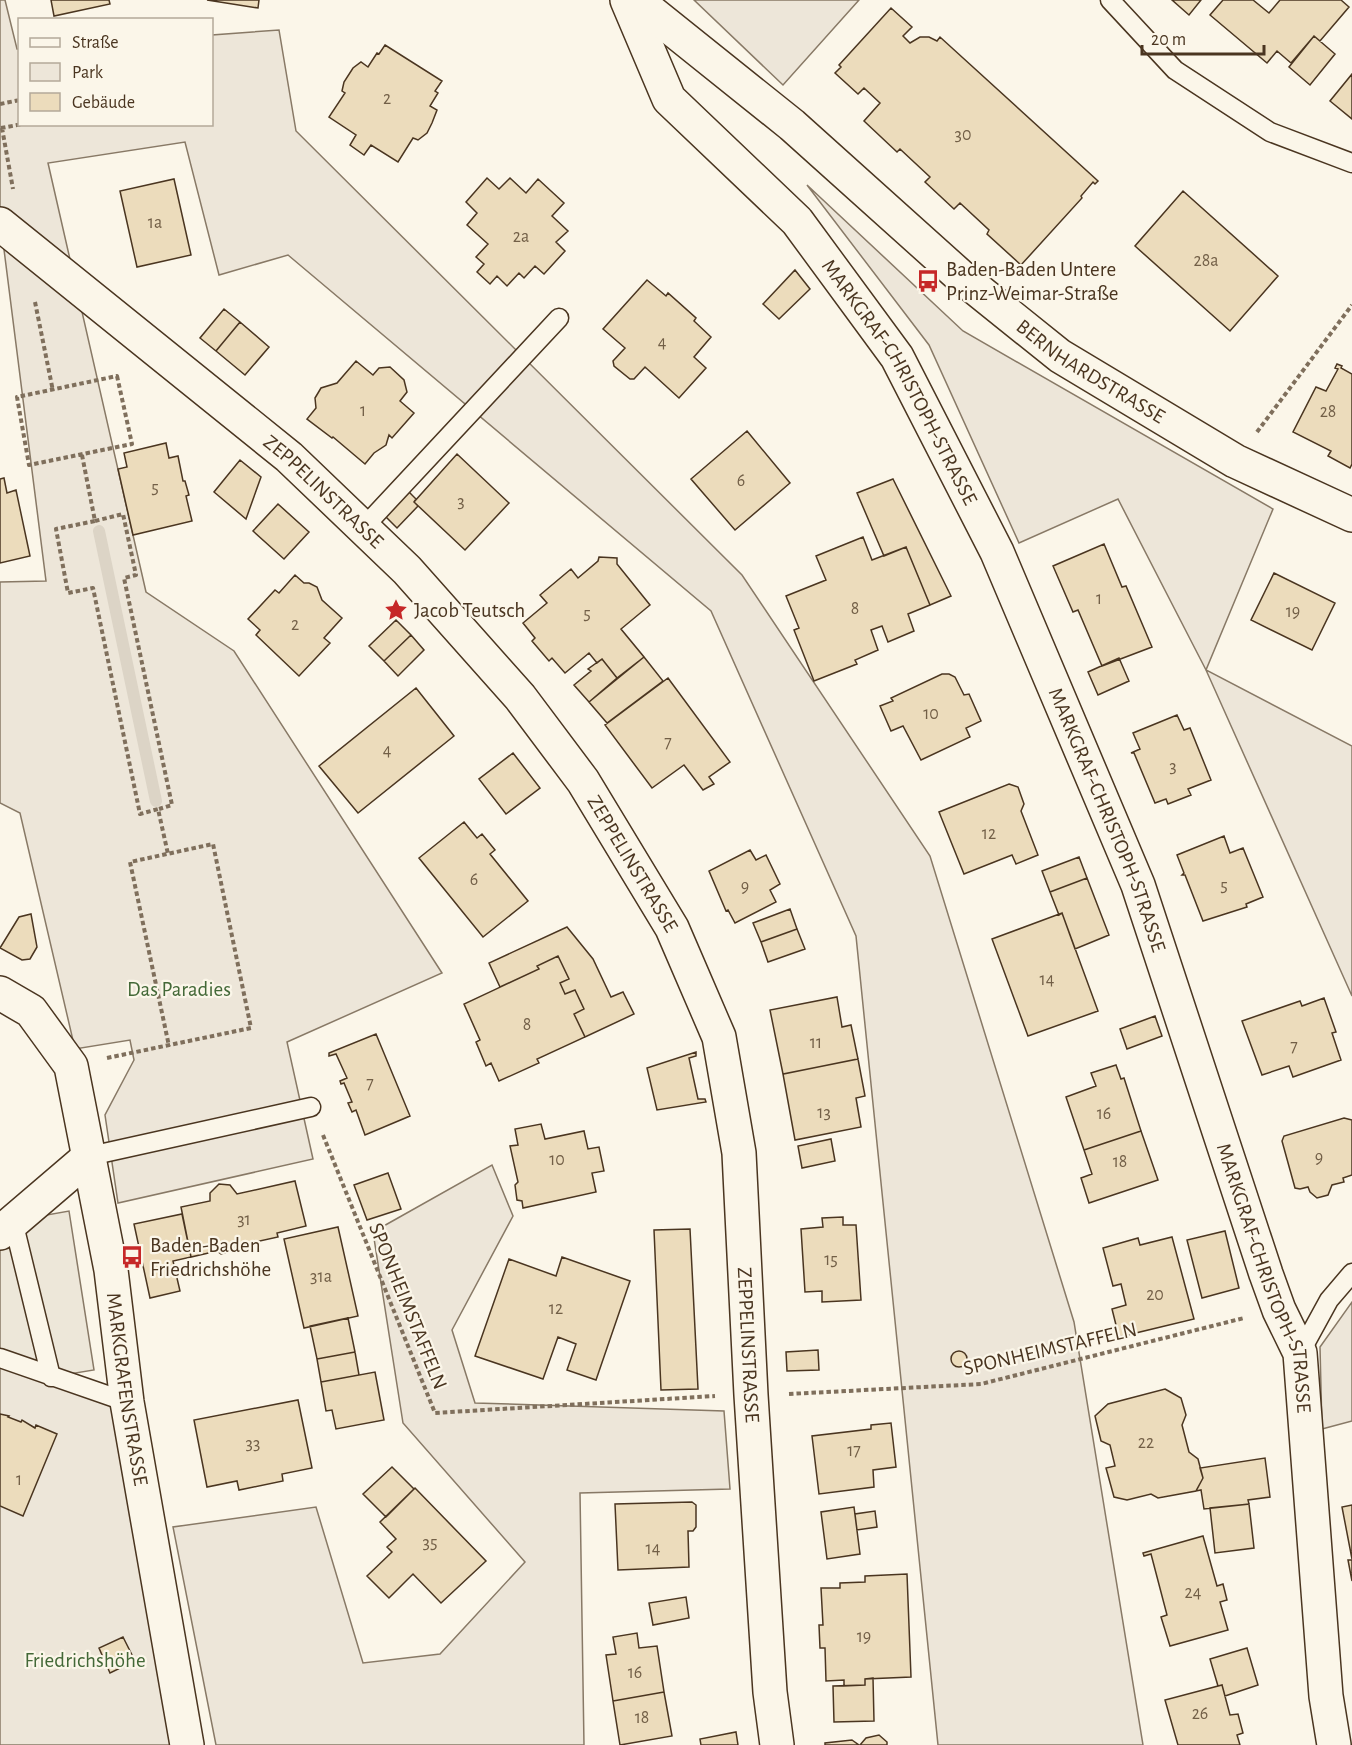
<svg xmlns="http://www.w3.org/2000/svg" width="1352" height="1745" font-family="'Alegreya Sans',sans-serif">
  <rect width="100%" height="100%" fill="#fbf6e9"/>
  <!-- green -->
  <path fill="#ede6d9" stroke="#887966" stroke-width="1.5" d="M0,0h5l12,49h2l1,75h192v-89l67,-5 17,101 446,444 188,281 144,466 69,423h-205l-82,-809 -145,-325 -423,-356 -69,20 -34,-133 -137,21 98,429 88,59 208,322 -155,69 26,117 -195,44 -13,-88 29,-55 -4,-20 -55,9 -55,-236 -20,-10v-221l46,-1 -46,-363z
    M694,0h165l-76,85z
    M807,185l156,146 310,178 -67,161 146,76v250l-146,-326 -88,-171 -99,44 -90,-198z
    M492,1165l21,51 -61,114 23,73 249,8 6,78 -150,4 4,252h-368l-43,-218 143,-20 47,156 77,-9 85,-92 -122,-139 -30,-191z
    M1352,1302v119l-30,8 -2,-82z
    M0,1358l127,44 60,343h-187z"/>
  <!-- parking -->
  <path fill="#ede7d9" stroke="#887966" stroke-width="1.5" d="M69,1211l25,159 -43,7 -48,-17 -3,-11v-103l13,-25z"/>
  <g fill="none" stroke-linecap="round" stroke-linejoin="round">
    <!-- stream -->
    <path stroke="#dcd4c6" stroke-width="12" d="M99,531l57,270"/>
  </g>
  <!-- building -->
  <path fill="#ecdcbc" stroke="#4a3520" stroke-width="1.5" d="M51,0h58l1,4 -56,12z
    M207,0h52l-1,8z
    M1172,0h29l-12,15z
    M1223,0h30l16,13 11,-13h61l8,7 -29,34 -6,-5 -23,27 -14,-12 -10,12 -57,-48z
    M891,8l21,19 -9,9 7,7 10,-6h9l8,4 3,-4 158,144 -3,3 -2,-2 -12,14 1,2 -61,67 -34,-31 2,-4 -29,-27 -6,6 -29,-27 5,-5 -30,-28 -3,3 -33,-31 16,-18 -16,-15 -6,6 -23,-21 6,-6 -2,-2z
    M1314,36l21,18 -25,31 -21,-18z
    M385,45l57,36 -7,10 3,2 -8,13 7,4 -5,13 -5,10 -9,7 -5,-2 -15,24 -27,-17 -7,10 -14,-10 6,-10 -27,-18 16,-24 -3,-2 2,-9 9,-14 8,-6 7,5 9,-14 2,1z
    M1352,74v45l-22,-18z
    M487,178l12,11 11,-11 16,15 12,-14 26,24 -12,13 16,15 -12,11 9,9 -21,23 -9,-8 -11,12 -5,-5 -12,13 -10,-10 -7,8 -13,-12 7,-8 -8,-7 12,-13 -21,-19 10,-12 -11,-11z
    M174,179l17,76 -54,12 -17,-76z
    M1183,191l95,85 -48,55 -95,-85z
    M795,270l15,19 -31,30 -16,-15z
    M647,280l19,16 2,-3 28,25 -2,3 17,16 -17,20 12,11 -27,30 -34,-31 -11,12h-4l-16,-13 -1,-5 12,-13 -22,-19z
    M224,309l16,13 -24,29 -16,-13z
    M240,322l29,25 -24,28 -29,-24z
    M356,361l17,14 6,-7 11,-1 14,13 3,12 -7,9 14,12 -22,25 -3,-3 -3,10 -12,8 -9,11 -32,-27 -1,1 -25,-19 9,-11 -1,-10 6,-10 16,-5z
    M1337,364l5,2 -1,2 11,6v90l-2,4 -22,-12 3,-5 -38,-19 23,-45 10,4 12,-22 -3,-1z
    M747,431l43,52 -55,47 -44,-51z
    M166,443l3,15 9,-2 5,25h2l4,14 -3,1 6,25 -59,14 -15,-66 9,-2 -3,-14z
    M457,454l52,49 -44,47 -51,-48z
    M240,460l21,17 -15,42 -32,-27z
    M4,478l3,15 9,-3 14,66 -30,7v-84z
    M893,479l58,117 -21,9 -24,-58 -22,9 -27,-63z
    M408,491l8,8 -2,3 4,4 -21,22 -12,-12z
    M278,504l31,28 -25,27 -31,-28z
    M863,537l9,23 34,-13 24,58 -22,9 6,17 -26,11 -6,-16 -11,4 7,20 -23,10 2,4 -43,17 -20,-51 5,-2 -13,-32 40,-16 -10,-24z
    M1104,544l18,43 4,-1 26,61 -50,19 -24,-56 -5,2 -20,-46z
    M599,557l18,1v6l33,41 -29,24 23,28 -27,21 -15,-19 -5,4 -8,-10 -24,20 -13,-15 -3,3 -17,-20 3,-3 -12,-15 24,-20 -7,-8 31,-26 7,9 20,-17z
    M1274,573l61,30 -23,47 -61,-30z
    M295,575l9,8h5l8,4 5,13 20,18 -18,20 6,5 -31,33 -43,-41 4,-5 -12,-11 27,-29 4,3z
    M396,620l15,15 -27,26 -15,-15z
    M411,635l13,15 -26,26 -14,-15z
    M644,657l19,24 -56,42 -18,-21z
    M1119,658l10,23 -31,14 -10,-23z
    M602,659l15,19 -28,24 -15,-17 17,-14 -3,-2z
    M942,674h7l6,3 9,18 5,-1 12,27 -15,7 4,9 -49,23 -18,-34 -12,5 -11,-25 13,-5 -2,-3z
    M668,678l62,84 -21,15 5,7 -11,6 -19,-25 -32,23 -47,-63z
    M416,688l38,48 -96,77 -39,-47z
    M1177,715l7,15 6,-2 21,52 -23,9 3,6 -23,9 -2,-5 -11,4 -21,-50h-3l9,-4 -7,-16z
    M513,753l27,35 -34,26 -27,-35z
    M1009,784l9,3 6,17 -3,7 17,44 -22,9 -4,-9 -48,19 -25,-62z
    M464,822l13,16 5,-4 13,16 -5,4 38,47 -45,36 -64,-79z
    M1224,836l6,17 13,-5 20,49 -17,7 1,3 -44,14 -18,-46h-3l2,-2 -7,-18z
    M750,850l6,10 10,-5 14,29 -10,6 6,12 -41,21 -7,-13 -2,1 -17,-40z
    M1079,857l8,21 -37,14 -8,-21z
    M1087,878l22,57 -34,14 -13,-36 -3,2 -9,-23z
    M790,909l7,20 -36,13 -8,-19z
    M1062,913l36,98 -70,25 -36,-97z
    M31,914l6,33 -7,12 -8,1 -22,-12 19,-31z
    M567,927l26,32 18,38 12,-5 11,22 -49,23 -11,-23 10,-5 -9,-19 -10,4 -5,-11 9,-4 -11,-23 -21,10 2,3 -39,18 -11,-24z
    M797,929l8,20 -37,13 -7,-20z
    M558,956l11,23 -9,4 5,11 10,-4 9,19 -10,5 11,23 -48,22 2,4 -40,18 -8,-18 -5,3 -10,-24 4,-2 -16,-36 75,-35 -2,-3z
    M837,997l5,30 9,-2 7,34 -75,15 -13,-64z
    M1324,998l12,34 -4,1 9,27 -48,17 -4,-11 -27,9 -20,-54 58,-20 2,5z
    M1155,1016l7,20 -35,13 -7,-20z
    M376,1034l34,82 -45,19 -9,-25 -4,2 -4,-9 4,-1 -8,-19 -3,1 -1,-3 7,-3 -11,-24 -7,2v-3z
    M696,1052v4l-7,2 9,41h7l1,3 -49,8 -10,-42z
    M858,1059l7,37 -9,2 5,29 -66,13 -12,-66z
    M1116,1065l5,14 3,-1 17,53 -57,19 -18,-53 30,-11 -5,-13z
    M1344,1118l8,2v55l-9,3 1,4 -12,3 -4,10 -11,3 -7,-6 -2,-5 -8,2 -5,-1 -13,-47 2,-5z
    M541,1124l4,15 39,-8 4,18 11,-2 5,24 -12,2 4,19 -73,16 -1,-7 -5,-1 -2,-15 3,-3 -8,-36 8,-1 -3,-16z
    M1141,1131l17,49 -69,23 -8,-25 11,-4 -8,-24z
    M831,1139l4,22 -33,7 -4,-22z
    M388,1173l13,36 -34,11 -13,-35z
    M295,1181l11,45 -29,7 1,4 -28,6v3l-29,8 -4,-3 -26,6 -10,-50 29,-6v-8l9,-9 11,1 7,9z
    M182,1214l9,43 -18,4 7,30 -30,7 -16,-74z
    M843,1217v8h13l5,75 -39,2v-11l-17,1 -4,-63 22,-2 -1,-9z
    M338,1227l20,89 -54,12 -20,-89z
    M690,1229l8,160 -37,1 -7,-160z
    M1225,1231l14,57 -37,10 -15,-58z
    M1172,1237l22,82 -75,18 -7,-28 14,-4 -5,-21 -8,2 -10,-38 35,-10 2,7z
    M562,1257l68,24 -34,99 -29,-10 9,-26 -18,-7 -15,42 -68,-23 34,-97 47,17z
    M348,1318l7,34 -38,7 -7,-33z
    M818,1350l1,20 -32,1 -1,-19z
    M951 1359a8 8 0 1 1 16 0a8 8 0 1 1-16 0Z
    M355,1352l4,23 -38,7 -4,-23z
    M375,1372l9,48 -48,9 -4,-19 -6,1 -5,-29z
    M1165,1389l16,9 5,17 -4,10 7,27 9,7 5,19 -7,13 -38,7 -7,-4 -24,6 -13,-3 -8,-29 9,-2 -5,-21 -9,-4 -6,-25 13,-12z
    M298,1400l14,68 -30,6 1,7 -44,9 -2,-9 -30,6 -13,-67z
    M0,1414l9,2 -1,1 13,5 1,-2 13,8 1,-3 21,9 -34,82 -23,-10z
    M891,1423l5,44 -23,3 1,17 -55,7 -7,-58 59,-7v-4z
    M1265,1458l5,39 -22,3 1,4 -45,5 -3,-19 -5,1 7,-13 -3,-10z
    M392,1467l22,22 -28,28 -23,-23z
    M415,1488l71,73 -45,42 -28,-29 -24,24 -22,-22 25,-24 -5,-5 9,-8 -16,-17z
    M692,1502l4,3v22l-3,4h-5l1,36 -71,3 -3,-66z
    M1249,1504l5,44 -39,5 -5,-45z
    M1352,1505v54l-10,-52z
    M854,1507l6,47 -33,5 -6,-47z
    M875,1511l2,16 -20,3 -2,-16z
    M1203,1536l14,50 6,-2 4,16 -7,2 8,28 -58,16 -9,-29 6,-2 -16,-61 -7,2 -1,-3z
    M1348,1560h4v21z
    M907,1574l4,103 -46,2v6l-21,1v-6l-18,1 -1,-33h-5l-1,-23h4l-2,-37h19v-5l25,-1v-6z
    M686,1597l3,21 -36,7 -4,-22z
    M637,1633l2,15 18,-2 7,46 -51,9 -7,-46 10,-1 -3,-17z
    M123,1637l12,24 -25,12 -11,-25z
    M1247,1648l11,37 -33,11 -3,-11 -4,1 -8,-27z
    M873,1678l1,43 -40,1 -1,-36 32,-1v-6z
    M1222,1685l8,30 8,-1 5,19 -6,2 3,10h-62l-13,-45z
    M664,1692l8,44 -52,9 -7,-44z
    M736,1732l2,13h-37l-1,-6z
    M879,1735l8,7v3h-27l6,-7z
    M852,1740l7,5h-34v-2z"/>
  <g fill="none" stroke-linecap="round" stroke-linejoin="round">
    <!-- lane casing -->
    <g stroke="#4a3520" stroke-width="21">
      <path id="lane" d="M1110,0l65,70 95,62 82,31
        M363,528l196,-210
        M90,1156l221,-49
        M13,1221l38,156
        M1300,1353l29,-53 23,-27
        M0,1358l127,44"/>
    </g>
    <!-- street casing -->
    <g stroke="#4a3520" stroke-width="36">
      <g id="street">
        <path id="s1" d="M627,0l42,99 128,122 100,136 100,195 141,333 128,389 13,36 21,43 26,343 8,49"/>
        <path id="s2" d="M636,0l156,125 167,150 101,81 175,105 117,54"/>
        <path id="s3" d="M0,224l289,233 118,113 113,127 63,84 89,147 47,109 20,116 12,242 19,297 7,53"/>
        <path id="s4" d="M0,993l31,18 40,55 40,204 16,132 60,343"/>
        <path d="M0,1233l90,-77"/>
      </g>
    </g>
    <!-- path -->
    <path stroke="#7f6f5c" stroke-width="4" stroke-dasharray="4.5 3" stroke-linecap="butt" d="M0,104l20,-4
      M1,128l22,-4
      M2,128l11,61
      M35,302l18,89
      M117,376l15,68 -103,21 -12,-68z
      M1257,432l95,-127
      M82,455l13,66 -39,8 12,64 25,-5 47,226 18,-5 10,45
      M95,521l28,-7 13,61 -12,3 48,227 -13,4
      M107,1058l144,-30 -38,-184 -83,18 39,184
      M323,1135l112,278 280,-17
      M789,1394l192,-10 263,-66"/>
    <!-- lane -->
    <use href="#lane" stroke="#fbf6e9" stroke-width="18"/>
    <!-- street -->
    <use href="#street" stroke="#fbf6e9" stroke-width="33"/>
  </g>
  <!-- icons -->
  <defs>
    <g id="bus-bare" transform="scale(1.8)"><path d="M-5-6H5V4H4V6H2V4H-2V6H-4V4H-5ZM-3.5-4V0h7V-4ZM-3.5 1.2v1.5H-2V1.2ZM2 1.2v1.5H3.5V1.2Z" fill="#c62828" stroke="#fbf6e9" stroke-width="2.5" paint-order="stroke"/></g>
    <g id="sight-bare" transform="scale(1.8)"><path d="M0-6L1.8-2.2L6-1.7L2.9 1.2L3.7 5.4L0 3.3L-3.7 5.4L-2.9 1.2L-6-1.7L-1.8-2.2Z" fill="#c62828" stroke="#fbf6e9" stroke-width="2.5" paint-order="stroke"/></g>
  </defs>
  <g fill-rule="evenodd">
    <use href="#bus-bare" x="928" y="281"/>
    <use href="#sight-bare" x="396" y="610"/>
    <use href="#bus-bare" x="132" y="1257"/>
  </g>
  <g text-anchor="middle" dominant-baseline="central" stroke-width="4.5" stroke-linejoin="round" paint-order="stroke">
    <!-- number labels -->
    <g font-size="18" fill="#725f47">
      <text x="387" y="99">2</text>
      <text x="963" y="135">30</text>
      <text x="155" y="223">1a</text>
      <text x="521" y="237">2a</text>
      <text x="1206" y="261">28a</text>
      <text x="662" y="343">4</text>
      <text x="363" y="411">1</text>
      <text x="1328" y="412">28</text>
      <text x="741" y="481">6</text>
      <text x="155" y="488">5</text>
      <text x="461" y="502">3</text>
      <text x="1099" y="599">1</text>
      <text x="855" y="609">8</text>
      <text x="1293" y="612">19</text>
      <text x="587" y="614">5</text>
      <text x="295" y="625">2</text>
      <text x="931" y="714">10</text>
      <text x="668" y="743">7</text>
      <text x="387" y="751">4</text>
      <text x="1173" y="767">3</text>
      <text x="989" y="834">12</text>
      <text x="474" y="880">6</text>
      <text x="1224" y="886">5</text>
      <text x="745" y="887">9</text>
      <text x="1047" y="980">14</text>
      <text x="527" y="1025">8</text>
      <text x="816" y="1043">11</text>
      <text x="1294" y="1047">7</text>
      <text x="370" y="1084">7</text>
      <text x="824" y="1113">13</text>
      <text x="1104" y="1114">16</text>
      <text x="1319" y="1158">9</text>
      <text x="557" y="1160">10</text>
      <text x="1120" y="1162">18</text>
      <text x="244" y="1220">31</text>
      <text x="831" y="1260">15</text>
      <text x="321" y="1277">31a</text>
      <text x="1155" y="1295">20</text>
      <text x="556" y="1309">12</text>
      <text x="1146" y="1443">22</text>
      <text x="253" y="1444">33</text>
      <text x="854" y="1451">17</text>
      <text x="19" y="1480">1</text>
      <text x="430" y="1543">35</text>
      <text x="653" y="1549">14</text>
      <text x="1193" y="1593">24</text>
      <text x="864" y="1637">19</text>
      <text x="635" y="1673">16</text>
      <text x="1200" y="1714">26</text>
      <text x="642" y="1718">18</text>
    </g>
    <!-- poi labels -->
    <g font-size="21" fill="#4a3520" stroke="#fbf6e9" text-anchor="start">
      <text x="946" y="269">Baden-Baden Untere<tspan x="946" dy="24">Prinz-Weimar-Straße</tspan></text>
      <text x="414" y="610">Jacob Teutsch</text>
      <text x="150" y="1245">Baden-Baden<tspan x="150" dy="24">Friedrichshöhe</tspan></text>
    </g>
    <!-- street labels -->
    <g font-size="21" fill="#4a3520" stroke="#fbf6e9">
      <text stroke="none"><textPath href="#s2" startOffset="588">BERNHARDSTRASSE</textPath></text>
      <text stroke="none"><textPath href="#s1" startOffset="476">MARKGRAF-CHRISTOPH-STRASSE</textPath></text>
      <text stroke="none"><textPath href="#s3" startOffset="420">ZEPPELINSTRASSE</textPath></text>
      <text stroke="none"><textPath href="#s1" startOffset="962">MARKGRAF-CHRISTOPH-STRASSE</textPath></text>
      <text stroke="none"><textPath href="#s3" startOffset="906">ZEPPELINSTRASSE</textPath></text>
      <text stroke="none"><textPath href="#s1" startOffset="1448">MARKGRAF-CHRISTOPH-STRASSE</textPath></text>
      <text transform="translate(408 1306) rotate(68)">SPONHEIMSTAFFELN</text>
      <text stroke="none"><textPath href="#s3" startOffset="1410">ZEPPELINSTRASSE</textPath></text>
      <text transform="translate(1050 1349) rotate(-13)">SPONHEIMSTAFFELN</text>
      <text stroke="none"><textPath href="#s4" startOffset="432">MARKGRAFENSTRASSE</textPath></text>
    </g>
    <!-- park labels -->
    <g font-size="21" fill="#436837" stroke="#fbf6e9">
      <text x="179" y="989">Das Paradies</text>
      <text x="85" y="1660">Friedrichshöhe</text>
    </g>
  </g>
  <!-- legend -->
  <rect x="18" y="18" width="195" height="108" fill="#fbf6e9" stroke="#b4a999" stroke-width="1.5"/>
  <rect x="30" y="38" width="30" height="9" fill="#fbf6e9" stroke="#b4a999" stroke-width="1.5"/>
  <text x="72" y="48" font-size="18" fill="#4a3520">Straße</text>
  <rect x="30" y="63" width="30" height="18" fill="#ede6d9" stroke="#b4a999" stroke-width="1.5"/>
  <text x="72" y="78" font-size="18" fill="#4a3520">Park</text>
  <rect x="30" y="93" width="30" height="18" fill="#ecdcbc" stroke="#b4a999" stroke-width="1.5"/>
  <text x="72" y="108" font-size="18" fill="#4a3520">Gebäude</text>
  <!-- scale -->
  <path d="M1142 45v9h122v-9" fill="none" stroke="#4a3520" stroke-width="3"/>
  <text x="1151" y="45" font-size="18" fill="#4a3520" stroke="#fbf6e9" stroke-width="4.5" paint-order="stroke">20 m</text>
</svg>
